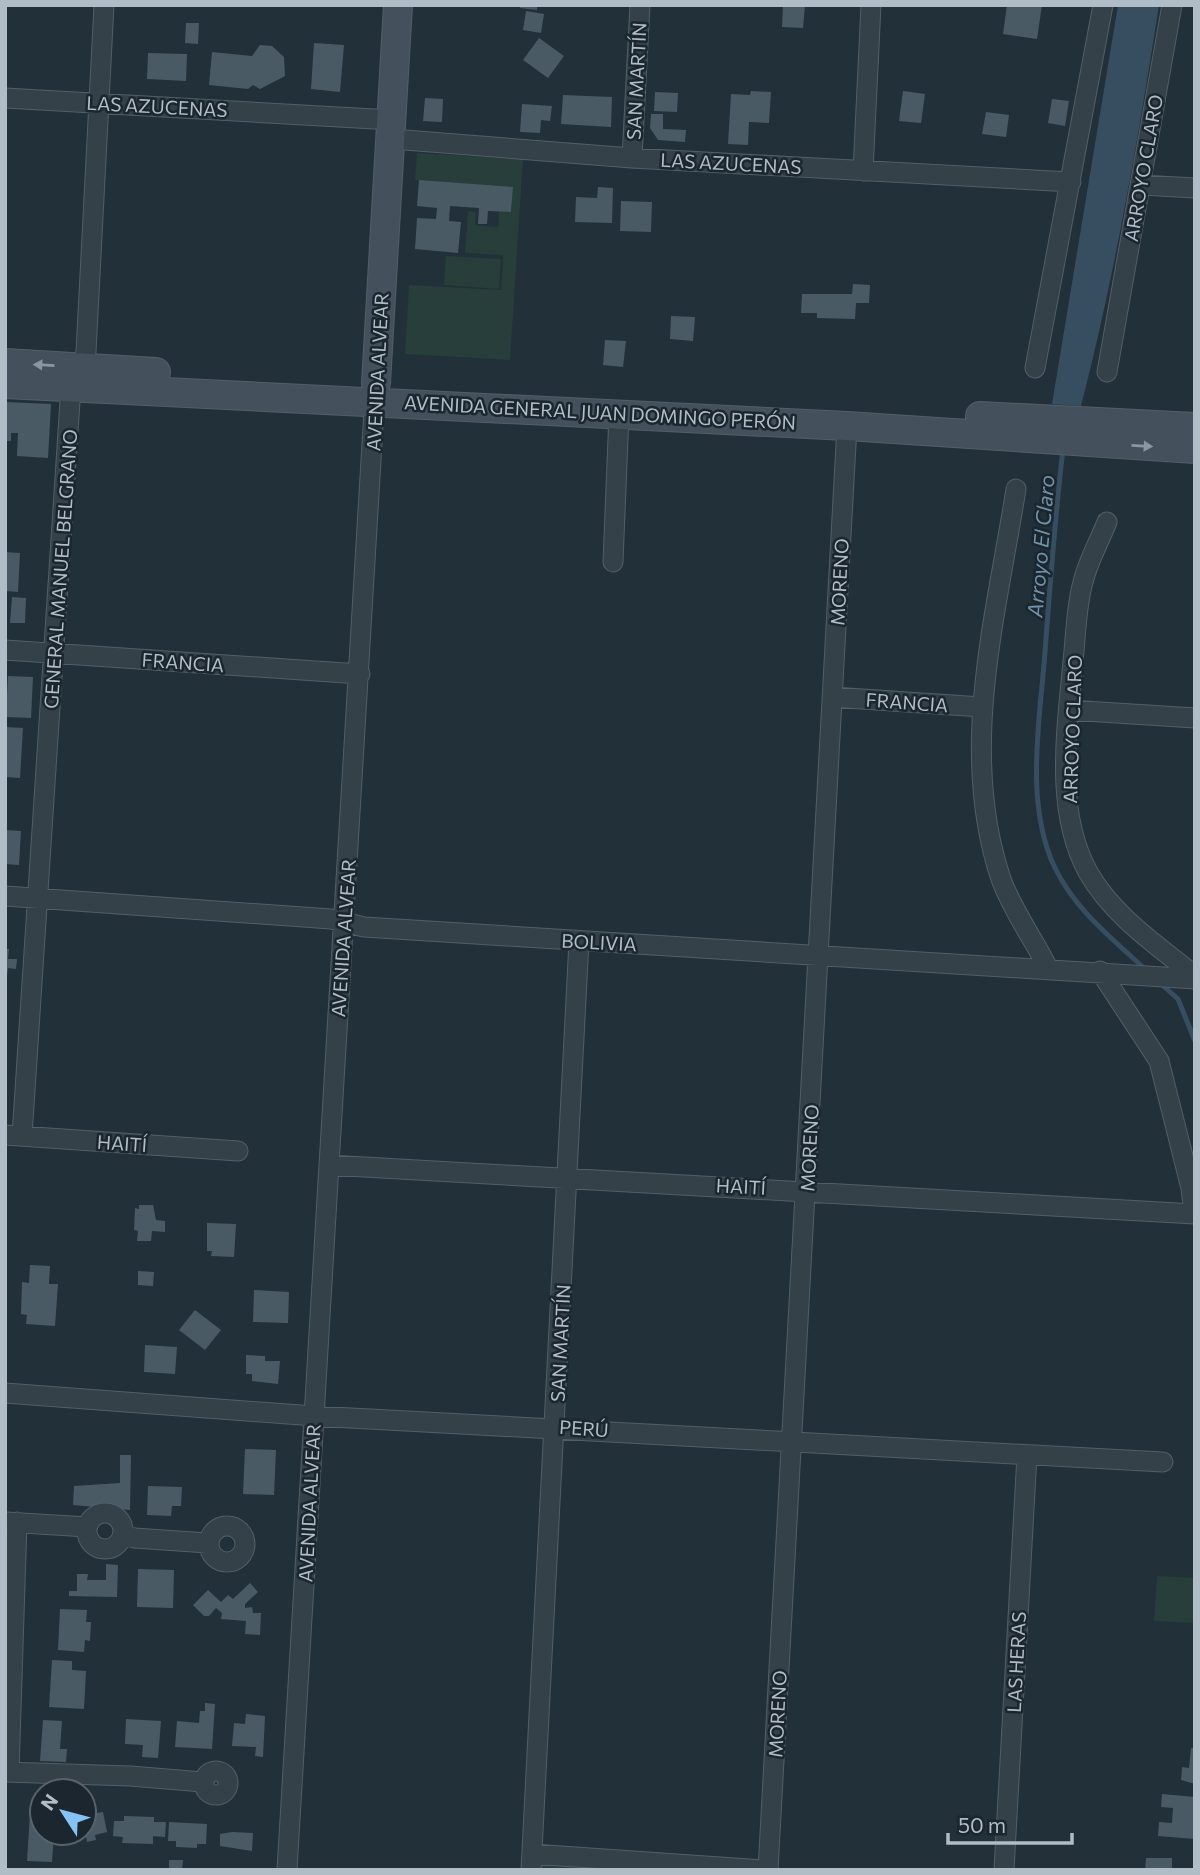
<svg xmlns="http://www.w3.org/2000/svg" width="1200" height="1875" font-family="Commissioner,sans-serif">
  <rect width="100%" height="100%" fill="#223039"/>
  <!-- green -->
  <path fill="#273e3b" d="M417,153l106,6 -13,201 -105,-6 4,-69 92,5 2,-35 -38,-2 3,-42 8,1 -1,13 23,2 1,-15h12l2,-24 -98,-8z
    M446,256l55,3 -2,30 -55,-4z
    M1157,1576l38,2v45l-41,-2z
    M539,1863l189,7h-190z"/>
  <!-- water -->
  <path fill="#364e60" d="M1118,5h41c-21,135 -44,269 -78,401l-29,-2z"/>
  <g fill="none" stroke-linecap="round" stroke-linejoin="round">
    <!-- stream -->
    <path stroke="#364e60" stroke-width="5" d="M1063,449c-8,68 -13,135 -18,203 -5,68 -21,151 10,216 21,43 58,71 92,103
      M1159,982l19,17 17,42"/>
  </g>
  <!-- building -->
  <path fill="#4a5a65" d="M521,5h16v5l-17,-2z
    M783,5h22l-2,23 -21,-1z
    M1007,5h35l-5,34 -34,-5z
    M526,11l18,3 -3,19 -18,-3z
    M186,23h13l-1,21 -13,-1z
    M539,38l25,18 -16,22 -25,-18z
    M314,43l30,2 -4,47 -29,-3z
    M260,45l12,1 12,11 1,19 -25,13 -7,-4 -5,4 -39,-4 3,-33 40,4z
    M148,53l39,1 -1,27 -39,-2z
    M751,91l20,1 -2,31 -20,-1 -1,23 -20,-1 3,-50 19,1z
    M903,91l22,3 -4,29 -22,-2z
    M655,92l23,1 -1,19 -23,-1z
    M563,95l49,2 -1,30 -50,-3z
    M425,98l18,1 -1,23 -19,-1z
    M1052,99l17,2 -4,25 -17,-3z
    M522,104l30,2 -2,15 -9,-1 -1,13 -20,-1z
    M986,112l23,3 -3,22 -24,-3z
    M651,114h12v15l23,1 -1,12 -27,-2 -8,-12z
    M419,180l94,7 -2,25 -23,-1 -1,13h-9l1,-16 -29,-2 -1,15 12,1 -3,31 -43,-4 2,-31 19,1 1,-11 -20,-2z
    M598,187l15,1 -1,35 -37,-1 1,-25 21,1z
    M621,201l31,1 -1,30 -31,-1z
    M853,284l17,1 -1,18h-13l-1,16 -38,-1v-5h-16l1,-19h50z
    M671,316l24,1 -2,24 -23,-2z
    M605,340l21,1 -3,26 -20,-2z
    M5,402l46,2 -3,54 -31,-2 1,-23h-7v8h-6z
    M5,552l15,1 -2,39 -13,-1z
    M12,597l14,1 -1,25h-15z
    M8,676l25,1 -2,41 -25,-1z
    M5,727l18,1 -3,50 -15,-1z
    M5,830l16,1 -2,34 -14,-1z
    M5,949h4l-1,10h9l-1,10 -8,-1 -1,7z
    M139,1205h14l3,15 9,1v11l-13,-1 -1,10h-14l1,-10 -4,-1 1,-22 4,1z
    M207,1223l29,1 -2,33 -23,-1 1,-5h-5z
    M30,1265l20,1 -1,18h9l-3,42 -29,-2 1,-9 -6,-1 1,-32 7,1z
    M138,1271l16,1 -1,14 -15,-1z
    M254,1290l35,2 -1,31 -35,-1z
    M195,1310l26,20 -16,20 -26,-20z
    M145,1345l32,2 -2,27 -31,-2z
    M246,1355l19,1v5h15l-2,23 -26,-3v-7h-6z
    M245,1449l31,1 -2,45 -31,-1z
    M120,1455h11l-1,55 -57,-5 1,-19 46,-3z
    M148,1486l34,1 -1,19h-9l-1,10 -24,-1z
    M106,1564l12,1 -1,32 -48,-1v-5h8v-17h11l-1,6h19z
    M138,1569l36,1 -1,38 -36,-1z
    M250,1583l8,9 -13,12v4l7,-1 1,6h8l-1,22 -15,-1 1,-13 -25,-2 1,-6 -6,-5 -7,8h-5l-11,-11 15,-15 13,12 7,-7 5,4z
    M60,1609l27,1 -1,12h5l-1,19 -5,-1 -1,12 -26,-2z
    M52,1660l20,1v9l14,1 -2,38 -35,-2z
    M205,1703l10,1 -3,45 -37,-2 2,-26 22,2 1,-12h5z
    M246,1714l19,2 -2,41 -8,-1 1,-9 -24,-1 2,-23 11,1z
    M126,1719l35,2 -3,37 -16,-1 1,-12 -18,-1z
    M43,1720l19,1 -2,28h7l-1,13 -26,-1z
    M1191,1748h4v36l-14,-4 1,-13 7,1z
    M1162,1794l33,3v42l-37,-3 1,-14 13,1 1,-15 -12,-1z
    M103,1812l4,20 -12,3 1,5 -9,2 -1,-6 -16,4 -2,-7h16v-18z
    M30,1814l12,1v18h12l-2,29 -25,-1z
    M124,1816l30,1v5h12l-1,15 -12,-1v8l-31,-1 1,-6 -10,-1 1,-15h10z
    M169,1822l38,2 -1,20h-9v4l-21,-1v-6h-8z
    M232,1832l21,1 -1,18 -32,-5v-12z
    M1146,1858h26v12h-27z
    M169,1860h14l-1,10h-13z"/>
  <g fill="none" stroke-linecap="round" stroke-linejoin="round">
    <!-- street casing -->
    <g stroke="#535f67" stroke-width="21">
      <path id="street" d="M5,98l387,22
        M392,139l240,19 439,24
        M632,158l8,-153
        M863,171l8,-166
        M1141,185l54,3
        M1035,368l68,-363
        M1107,372l65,-367
        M1016,489c-20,128 -58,262 -15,390 11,31 32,59 47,89
        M1107,522c-8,20 -19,39 -24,60 -7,25 -7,53 -10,79 -6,68 -19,149 15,211 24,43 69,73 107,104
        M613,562l6,-148
        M5,650l355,24
        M832,697l150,10
        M1069,710l126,8
        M5,896l326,23 33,8 831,52
        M1100,971l59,90 32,127 3,26
        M5,1135l233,16
        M22,1136l48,-735 16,-49 18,-347
        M329,1165l866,49
        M5,1393l309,23 849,46
        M87 1531a18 18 0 1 1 36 0a18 18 0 1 1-36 0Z
        M6,1522l81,5
        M209 1544a18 18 0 1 1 36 0a18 18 0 1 1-36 0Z
        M123,1534l11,4 74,5
        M204 1783a12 12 0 1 1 24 0a12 12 0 1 1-24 0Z
        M5,1772l125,4 73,6
        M9,1772l8,-250
        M532,1854l233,16
        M287,1870l88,-1477
        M531,1870l48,-929
        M768,1870l79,-1444
        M1004,1870l23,-415"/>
    </g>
    <!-- secondary casing -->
    <g stroke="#535f67" stroke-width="30">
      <path id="secondary" d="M5,363l151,9
        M376,383l22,-378
        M5,384l842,42 348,23
        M980,416l215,11"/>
    </g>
    <!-- street -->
    <use href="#street" stroke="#354149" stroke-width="19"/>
    <!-- secondary -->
    <use href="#secondary" stroke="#44515c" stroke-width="28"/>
  </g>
  <!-- one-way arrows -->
  <defs><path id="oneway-solid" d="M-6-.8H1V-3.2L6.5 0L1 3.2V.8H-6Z" transform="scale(1.75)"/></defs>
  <g fill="#8a97a1">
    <use href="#oneway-solid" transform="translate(44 365) rotate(-177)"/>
    <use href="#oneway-solid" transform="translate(1142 446) rotate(3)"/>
  </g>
  <g text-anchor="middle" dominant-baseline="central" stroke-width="5" stroke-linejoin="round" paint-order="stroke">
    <!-- street labels -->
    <g font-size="19" fill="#b0bcc6" stroke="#1b262e">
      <text transform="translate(636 81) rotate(-87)">SAN MARTÍN</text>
      <text transform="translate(157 106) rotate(3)">LAS AZUCENAS</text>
      <text transform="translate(731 163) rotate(3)">LAS AZUCENAS</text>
      <text transform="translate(1143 168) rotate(-80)">ARROYO CLARO</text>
      <text transform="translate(377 372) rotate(-87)">AVENIDA ALVEAR</text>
      <text transform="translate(600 412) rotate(3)">AVENIDA GENERAL JUAN DOMINGO PERÓN</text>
      <text transform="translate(60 569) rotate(-86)">GENERAL MANUEL BELGRANO</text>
      <text transform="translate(839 582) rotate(-87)">MORENO</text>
      <text transform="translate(183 662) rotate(4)">FRANCIA</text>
      <text transform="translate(907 702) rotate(4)">FRANCIA</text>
      <text transform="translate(1072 729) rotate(-88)">ARROYO CLARO</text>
      <text transform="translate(343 938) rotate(-86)">AVENIDA ALVEAR</text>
      <text transform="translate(599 942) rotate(3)">BOLIVIA</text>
      <text transform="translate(122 1143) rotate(4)">HAITÍ</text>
      <text transform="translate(809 1148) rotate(-87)">MORENO</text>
      <text transform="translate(741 1186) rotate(3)">HAITÍ</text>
      <text transform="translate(560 1343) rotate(-87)">SAN MARTÍN</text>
      <text transform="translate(584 1428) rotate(4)">PERÚ</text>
      <text transform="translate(309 1503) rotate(-87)">AVENIDA ALVEAR</text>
      <text transform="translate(1016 1662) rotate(-87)">LAS HERAS</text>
      <text transform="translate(777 1714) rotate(-87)">MORENO</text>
    </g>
    <!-- water labels -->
    <g font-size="21" font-style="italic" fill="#7193a9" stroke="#1b262e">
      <text transform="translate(1040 546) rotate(-85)">Arroyo El Claro</text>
    </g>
  </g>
  <!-- border -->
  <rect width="1200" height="1875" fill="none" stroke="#b0bcc6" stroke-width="14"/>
  <!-- north arrow -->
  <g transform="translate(63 1812) rotate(306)"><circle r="33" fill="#1b262e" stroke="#57626b" stroke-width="2"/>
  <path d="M0-5L12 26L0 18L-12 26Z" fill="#86c3f5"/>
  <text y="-10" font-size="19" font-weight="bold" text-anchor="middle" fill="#b0bcc6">N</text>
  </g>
  <!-- scale -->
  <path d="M948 1833v10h124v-10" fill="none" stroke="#b0bcc6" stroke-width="3.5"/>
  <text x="958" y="1833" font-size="21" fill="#b0bcc6" stroke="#1b262e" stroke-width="5" paint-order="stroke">50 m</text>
</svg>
